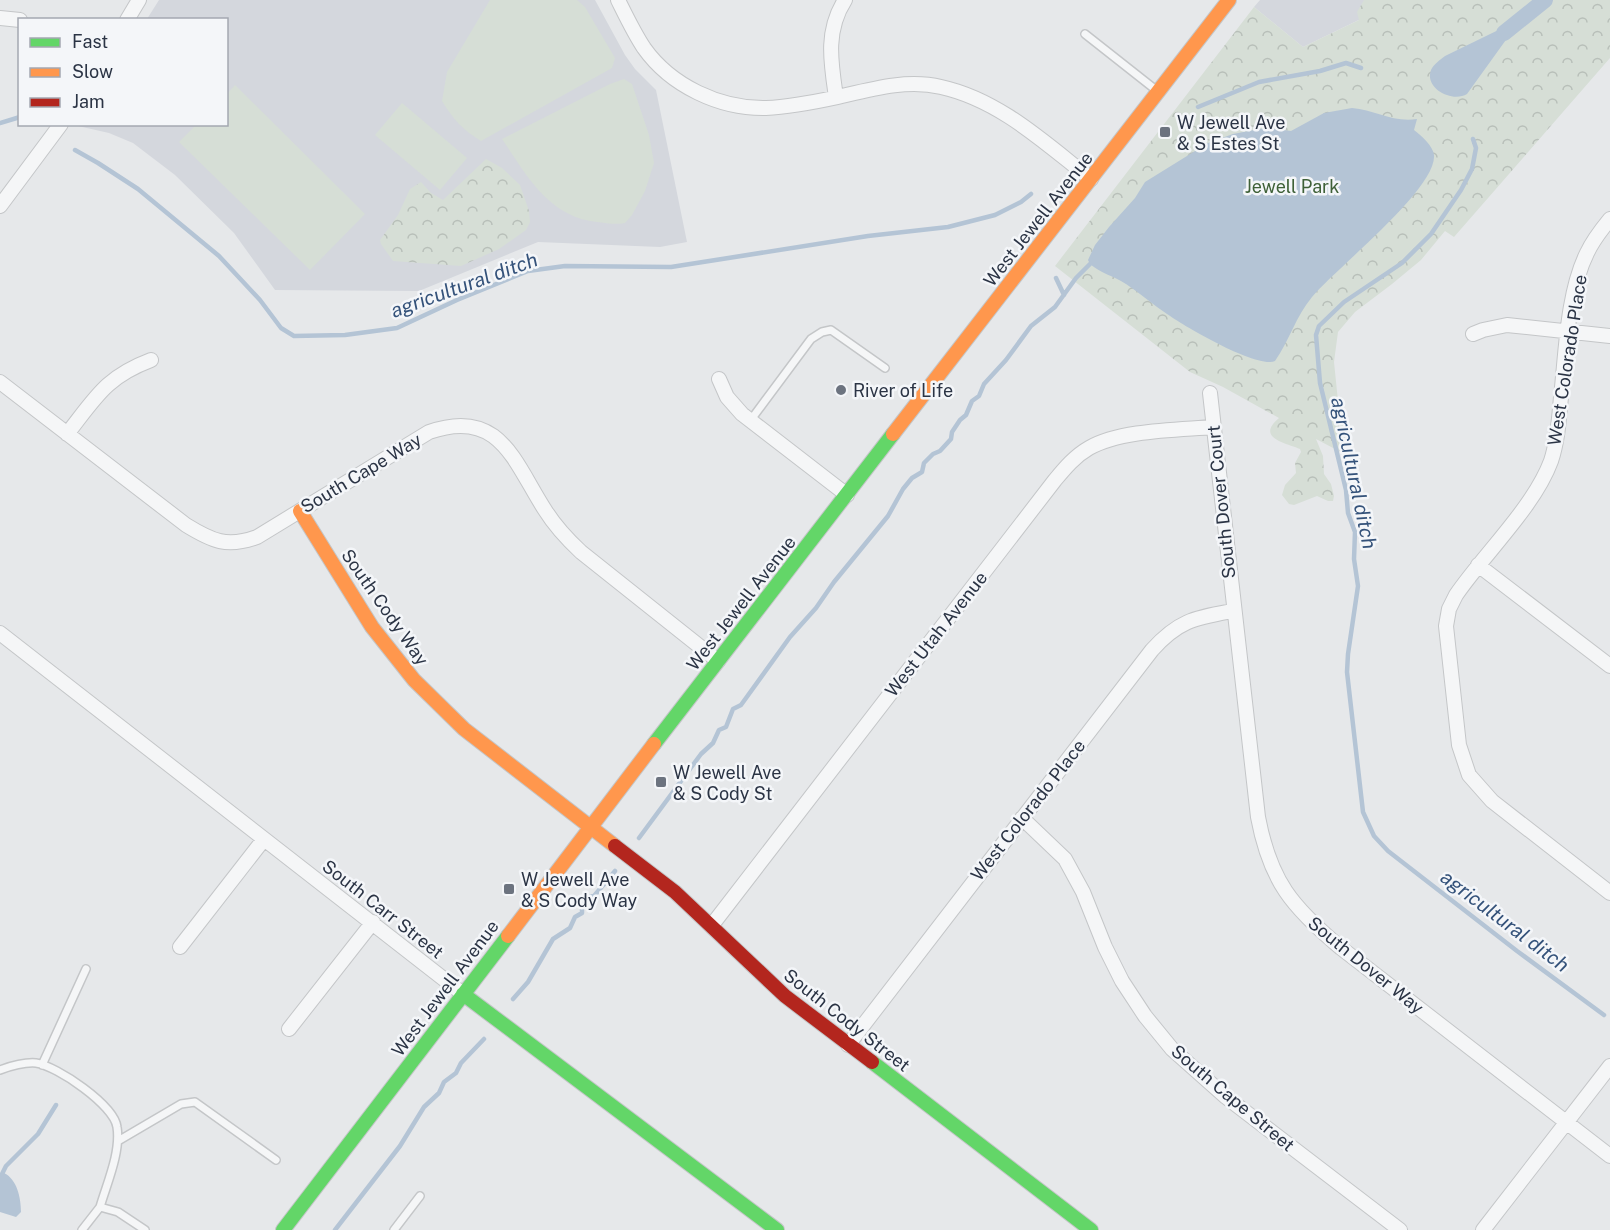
<svg xmlns="http://www.w3.org/2000/svg" width="1610" height="1230" font-family="'Public Sans',sans-serif">
  <defs>
    <pattern id="forest-crowns" width="20" height="18" patternUnits="userSpaceOnUse" patternTransform="scale(1.5)"><rect width="20" height="18" fill="#d6ded6"/><path d="M2 6a3 3 0 1 1 6 0M12 15a3 3 0 1 1 6 0" fill="none" stroke="#b8bfb9"/></pattern>
  </defs>
  <rect width="100%" height="100%" fill="#e6e8ea"/>
  <!-- built -->
  <path fill="#d4d7dd" d="M159,0h436l30,55 10,14 21,21 31,152 -27,5 -122,-5 -119,49 -144,-1 -41,-57 -59,-58 -42,-32 -24,-10 -31,-7 148,-2v-104l-79,-1z
    M1260,0h140l-97,47 -49,-40z"/>
  <!-- forest -->
  <path fill="url(#forest-crowns)" d="M1364,0h246v58l-156,179 -9,-6 -24,29 -29,24 -37,28 -17,20 -4,30 4,39 16,58 -38,-20 7,17 1,18 7,10 3,12 -1,5h-5l-11,-5 -23,9 -5,-1 -7,-9 3,-10 11,-12 -1,-10 6,-11 -1,-3c-14,-6 -45,-11 -21,-31l-56,-31 -33,-15 -135,-106 199,-259 49,40 56,-27 -2,-8z
    M486,159l16,9 18,17 9,26 1,11 -4,8 -27,19 -38,17 -68,-5 -12,-17 -1,-4 18,-25 12,-26 11,-7 10,11 12,7z"/>
  <!-- pitch -->
  <path fill="#d6ded6" d="M490,0h87l8,7 30,51 -3,10 -131,73c-18,-11 -28,-22 -39,-40l5,-29z
    M624,79l8,5 17,51 5,28 -9,28 -13,24 -7,8c-9,2 -19,0 -28,-1 -48,-5 -70,-46 -95,-83l108,-55z
    M235,85l130,129 -55,56 -131,-128 17,-17 30,-1 1,-30z
    M402,103l65,55 -27,32 -65,-55z"/>
  <!-- water -->
  <path fill="#b4c4d5" d="M1521,19l-54,75c-15,9 -43,-6 -36,-24 3,-6 9,-10 14,-14z
    M1352,108c23,2 42,15 65,11l-3,11c8,6 19,16 20,25 3,34 -99,114 -122,142 -16,19 -23,44 -37,64 -18,8 -91,-35 -108,-47 -14,-9 -27,-21 -41,-30 -12,-8 -26,-11 -36,-20l-2,-4 7,-15 14,-18 26,-29 10,-16 63,-39 25,-9 26,-5 10,-1 22,3 33,-18z
    M4,1173c13,6 17,25 17,39l-5,5 -16,-5v-38z"/>
  <g fill="none" stroke-linecap="round" stroke-linejoin="round">
    <!-- stream -->
    <path stroke="#b4c4d5" stroke-width="4.5" d="M1198,107l61,-25 61,-11 26,-8 15,5
      M0,123l20,-6
      M1473,139l3,9 -4,21 -11,21 -30,44 -29,29 -58,39 -25,24 -3,9 4,48 26,107 2,23 7,19 -1,27 4,27 -10,68 -1,18 16,140 11,24 14,15 129,100 87,64
      M75,150l23,13 40,26 81,67 41,44 21,28 13,8 51,-1 52,-7 60,-28 71,-29 37,-5 106,1 197,-31 80,-9 47,-12 26,-13 10,-8
      M1056,278l8,17
      M639,838l62,-84 12,-11 6,-13 7,-3 7,-18 8,-4 49,-68 26,-29 18,-26 54,-66 15,-27 9,-11 10,-6 2,-9 9,-9 7,-3 11,-12 1,-7 8,-12 6,-5 6,-14 7,-5 5,-12 22,-24 25,-34 24,-19 21,-29 14,-14
      M513,999l15,-17 25,-43 17,-11 5,-11 7,-4v-10l5,-6 7,-1 21,-25
      M2,1174l4,-8 32,-32 18,-29
      M335,1230l65,-84 24,-39 15,-14 5,-11 12,-9 5,-10 23,-24"/>
    <!-- canal -->
    <path stroke="#b4c4d5" stroke-width="16" d="M1504,33l41,-33"/>
    <!-- lane casing -->
    <g stroke="#c4c6c8" stroke-width="10">
      <path id="lane" d="M1085,34l71,56
        M750,421l61,-82 11,-7 9,-2 54,38
        M42,1065l44,-96
        M0,1070c11,-4 24,-8 36,-7 21,3 78,42 81,64 4,25 -10,56 -17,80l18,5 27,18
        M118,1141l63,-37 14,-2 81,58
        M82,1230l18,-23
        M394,1230l26,-34"/>
    </g>
    <!-- street casing -->
    <g stroke="#c4c6c8" stroke-width="16">
      <path id="street" d="M618,0c8,16 16,33 26,48 27,38 76,61 122,60 24,-1 49,-6 72,-11 34,-8 69,-18 103,-10 59,13 105,57 150,92
        M0,18l20,2
        M127,20l12,-20
        M836,97c-5,-34 -11,-66 9,-97
        M0,206l61,-82
        M1610,219c-9,11 -17,21 -23,34 -20,40 -21,100 -26,144 -2,21 -3,43 -10,64 -17,46 -67,93 -95,134l-7,14 -3,17 13,119 10,30 23,26 118,92
        M1473,334l10,-4 24,-5 103,11
        M719,379l8,18 15,17 105,81
        M0,382l186,143c26,16 41,23 71,12l172,-105c71,-25 85,30 116,78 10,16 22,29 36,42l137,109
        M1210,393l48,424c12,64 34,90 83,131l269,208
        M67,434c29,-37 39,-57 84,-74
        M1478,565l132,101
        M0,633l463,361
        M1022,818l43,41 18,33 22,55 17,34 23,35 27,33 54,48 174,133
        M712,925l343,-445c10,-12 20,-24 34,-32 31,-18 88,-18 124,-21
        M180,947l84,-108
        M289,1029l84,-107
        M848,1045l304,-395c27,-30 43,-32 81,-39
        M1483,1230l127,-164"/>
    </g>
    <!-- fast casing -->
    <g stroke="#c4c6c8" stroke-width="16">
      <path id="fast" d="M654,744l239,-310
        M463,994l314,236
        M872,1062l219,168
        M283,1230l225,-294"/>
    </g>
    <!-- slow casing -->
    <g stroke="#c4c6c8" stroke-width="16">
      <path id="slow" d="M893,434l336,-434
        M300,511l72,116 42,53 50,49 151,117
        M508,936l146,-192"/>
    </g>
    <!-- jam casing -->
    <g stroke="#c4c6c8" stroke-width="16">
      <path id="jam" d="M615,846l60,46 110,104 87,66"/>
    </g>
    <!-- lane -->
    <use href="#lane" stroke="#f5f6f7" stroke-width="7"/>
    <!-- street -->
    <use href="#street" stroke="#f5f6f7" stroke-width="14"/>
    <!-- fast -->
    <use href="#fast" stroke="#63d668" stroke-width="14"/>
    <!-- slow -->
    <use href="#slow" stroke="#ff974d" stroke-width="14"/>
    <!-- jam -->
    <use href="#jam" stroke="#b3261e" stroke-width="14"/>
  </g>
  <!-- markers -->
  <g fill="#6c737f" stroke="#f4f6f9" stroke-width="2">
    <rect x="1159" y="126" width="12" height="12" rx="3"/>
    <circle cx="841" cy="390" r="6"/>
    <rect x="655" y="776" width="12" height="12" rx="3"/>
    <rect x="503" y="883" width="12" height="12" rx="3"/>
  </g>
  <g text-anchor="middle" dominant-baseline="central" stroke-width="5" stroke-linejoin="round" paint-order="stroke">
    <!-- poi labels -->
    <g font-size="18" fill="#2b3445" stroke="#f4f6f9" text-anchor="start">
      <text x="1177" y="122">W Jewell Ave<tspan x="1177" dy="21">&amp; S Estes St</tspan></text>
      <text x="853" y="390">River of Life</text>
      <text x="673" y="772">W Jewell Ave<tspan x="673" dy="21">&amp; S Cody St</tspan></text>
      <text x="521" y="879">W Jewell Ave<tspan x="521" dy="21">&amp; S Cody Way</tspan></text>
    </g>
    <!-- park labels -->
    <g font-size="18" fill="#3f6138" stroke="#f4f6f9">
      <text x="1292" y="186">Jewell Park</text>
    </g>
    <!-- street labels -->
    <g font-size="18" fill="#2b3445" stroke="#f4f6f9">
      <text transform="translate(1038 219) rotate(-52)">West Jewell Avenue</text>
      <text transform="translate(1567 360) rotate(-81)">West Colorado Place</text>
      <text transform="translate(361 473) rotate(-31)">South Cape Way</text>
      <text transform="translate(1221 502) rotate(-96)">South Dover Court</text>
      <text transform="translate(741 603) rotate(-52)">West Jewell Avenue</text>
      <text transform="translate(385 607) rotate(55)">South Cody Way</text>
      <text transform="translate(936 634) rotate(-52)">West Utah Avenue</text>
      <text transform="translate(1028 810) rotate(-52)">West Colorado Place</text>
      <text transform="translate(383 909) rotate(38)">South Carr Street</text>
      <text transform="translate(1366 965) rotate(39)">South Dover Way</text>
      <text transform="translate(445 988) rotate(-53)">West Jewell Avenue</text>
      <text transform="translate(847 1020) rotate(38)">South Cody Street</text>
      <text transform="translate(1233 1098) rotate(40)">South Cape Street</text>
    </g>
    <!-- water labels -->
    <g font-size="20" font-style="italic" fill="#34527a" stroke="#f4f6f9">
      <text transform="translate(464 285) rotate(-20)">agricultural ditch</text>
      <text transform="translate(1354 473) rotate(78)">agricultural ditch</text>
      <text transform="translate(1505 921) rotate(37)">agricultural ditch</text>
    </g>
  </g>
  <!-- legend -->
  <rect x="18" y="18" width="210" height="108" fill="#f4f6f9" stroke="#a4a8b1" stroke-width="1.5"/>
  <rect x="30" y="38" width="30" height="9" fill="#63d668" stroke="#a4a8b1" stroke-width="1.5"/>
  <text x="72" y="48" font-size="18" fill="#2b3445">Fast</text>
  <rect x="30" y="68" width="30" height="9" fill="#ff974d" stroke="#a4a8b1" stroke-width="1.5"/>
  <text x="72" y="78" font-size="18" fill="#2b3445">Slow</text>
  <rect x="30" y="98" width="30" height="9" fill="#b3261e" stroke="#a4a8b1" stroke-width="1.5"/>
  <text x="72" y="108" font-size="18" fill="#2b3445">Jam</text>
</svg>
